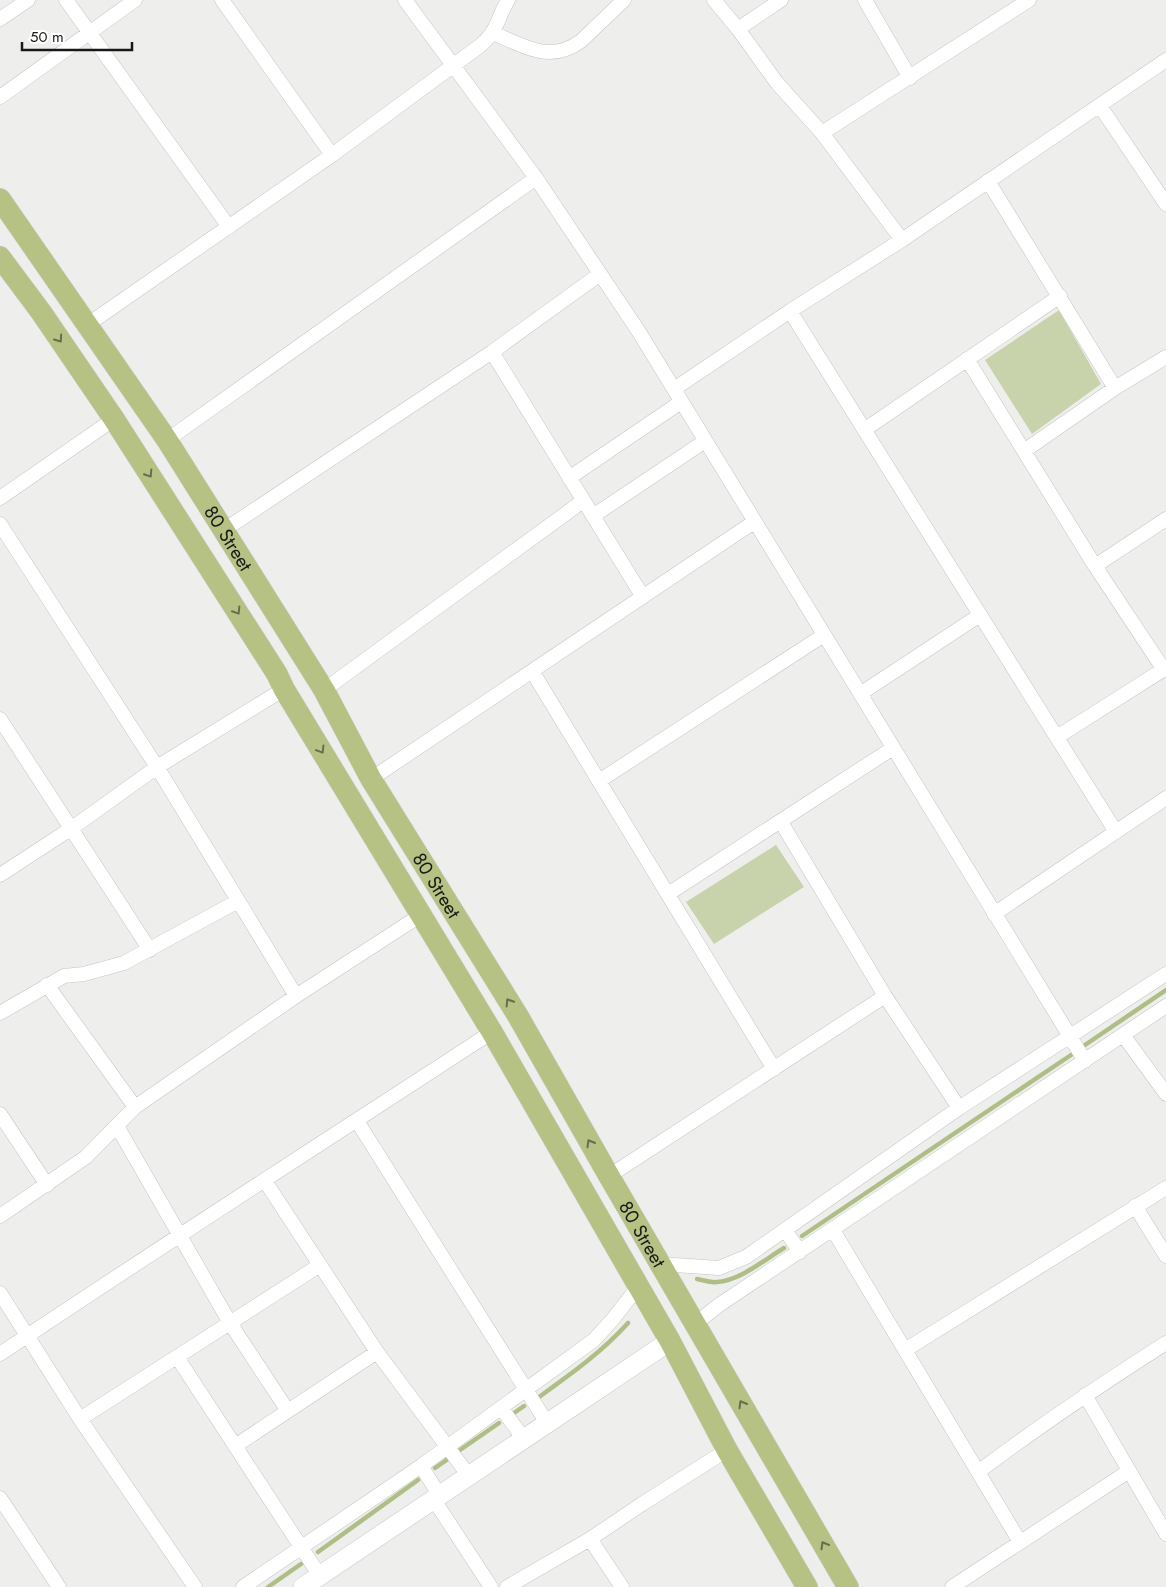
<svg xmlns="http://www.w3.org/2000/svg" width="1166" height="1587" font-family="Jost,sans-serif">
  <rect width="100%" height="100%" fill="#eeefec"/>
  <!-- green -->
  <path fill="#c8d3ab" d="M1059,310l42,74 -69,50 -47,-74z
    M776,845l28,42 -90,57 -28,-42z"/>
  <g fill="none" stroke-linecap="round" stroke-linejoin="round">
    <!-- stream -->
    <path stroke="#afbe86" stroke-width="4.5" d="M1085,1045l81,-55
      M802,1236l269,-181
      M697,1279c6,1 13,4 20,3 24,-2 47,-22 67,-34
      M539,1397c32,-23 63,-45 89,-74
      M514,1413l10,-7
      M460,1450l39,-27
      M435,1468l13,-9
      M318,1552l100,-72
      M268,1587l33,-23"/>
    <!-- street casing -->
    <g stroke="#c4c5c2" stroke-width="15">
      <path id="street" d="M66,0l163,227
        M222,0l110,155
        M405,0l131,178 103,154 446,729
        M714,0l24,29 39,54 45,50 80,107
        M865,0l45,78
        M0,19l28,-19
        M738,29l43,-29
        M493,33c31,13 57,31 88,8l43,-41
        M0,97l135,-97
        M1100,106l66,98
        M822,133l207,-133
        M988,181l127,207
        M790,311l326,521
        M87,325l245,-170 149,-110c18,-16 16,-27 27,-45
        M492,352l151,245
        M967,359l128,207 69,104
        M674,389l116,-78 112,-71 264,-180
        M864,430l196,-134
        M167,440l369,-262
        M1024,451l91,-63 51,-31
        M569,478l112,-76
        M0,498l114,-79
        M593,516l112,-75
        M0,524l157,243 139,229
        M224,530l268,-178 108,-78
        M1095,566l71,-47
        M532,671l242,398
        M324,690l259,-189
        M860,694l120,-79
        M0,719l150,231
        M1057,737l109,-69
        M371,779l383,-257
        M599,781l225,-146
        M781,822l104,174 74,112
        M0,875l72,-47 85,-61 127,-78
        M668,894l225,-146
        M994,914l172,-116
        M47,985l88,122
        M0,1013l64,-37 20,-2 40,-11 114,-62
        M1123,1035l43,59
        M0,1114l47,71
        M357,1121l190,302
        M117,1126l113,197 58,88
        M609,1176l276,-180
        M265,1181l112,171 92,124
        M1135,1206l31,50
        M0,1216l86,-59 49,-50 161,-111 125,-81
        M785,1230l15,22
        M833,1230l187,312
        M660,1264l59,4 27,-11 213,-149 207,-134
        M0,1293l80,126 115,168
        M695,1324l24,-19 447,-299
        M905,1350l261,-162
        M0,1354c163,-109 328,-215 492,-322
        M177,1357l143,219
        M1085,1395l81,139
        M502,1409l22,30
        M80,1419l240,-154
        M235,1446l142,-94
        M421,1466l19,30
        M978,1472c61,-46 124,-88 188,-129
        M0,1498l59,89
        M434,1500l57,87
        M590,1539l32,48
        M243,1587l178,-121 173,-126 19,-21 25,-32
        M507,1587l83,-48 52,-35 85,-54
        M952,1587l177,-116"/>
    </g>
    <!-- secondary casing -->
    <g stroke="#c4c5c2" stroke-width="20">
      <path id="secondary" d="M303,1587l367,-246"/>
    </g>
    <!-- primary casing -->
    <g stroke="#ccc" stroke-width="22">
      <g id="primary">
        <path id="s1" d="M0,199l167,241 157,250 47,89 147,237 91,160 239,411"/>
        <path d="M0,257l41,55 73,107 163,255 7,15 208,343 178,309 57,109 80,137"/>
      </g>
    </g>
    <!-- street -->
    <use href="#street" stroke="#fff" stroke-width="14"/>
    <!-- secondary -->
    <use href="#secondary" stroke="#fff" stroke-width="19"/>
    <!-- primary -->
    <use href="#primary" stroke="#b5c284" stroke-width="21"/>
  </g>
  <!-- one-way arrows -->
  <defs><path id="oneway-chevron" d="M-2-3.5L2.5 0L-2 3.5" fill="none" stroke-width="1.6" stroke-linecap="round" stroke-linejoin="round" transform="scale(1.25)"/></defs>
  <g stroke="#666e4e">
    <use href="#oneway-chevron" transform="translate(59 339) rotate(55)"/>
    <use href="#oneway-chevron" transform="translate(149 474) rotate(57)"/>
    <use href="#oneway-chevron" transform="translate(237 611) rotate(57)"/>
    <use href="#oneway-chevron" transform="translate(321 750) rotate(59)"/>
    <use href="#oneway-chevron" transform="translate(509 1002) rotate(-122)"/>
    <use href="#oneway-chevron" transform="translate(590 1143) rotate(-120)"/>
    <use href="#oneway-chevron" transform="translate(742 1404) rotate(-120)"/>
    <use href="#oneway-chevron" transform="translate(824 1545) rotate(-120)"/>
  </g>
  <g text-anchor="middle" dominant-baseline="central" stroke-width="4" stroke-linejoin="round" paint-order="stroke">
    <!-- street labels -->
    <g font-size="19" fill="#181917" stroke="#fff">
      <text stroke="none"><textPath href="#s1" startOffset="409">80 Street</textPath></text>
      <text stroke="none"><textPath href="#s1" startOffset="814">80 Street</textPath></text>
      <text stroke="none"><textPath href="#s1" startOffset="1219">80 Street</textPath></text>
    </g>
  </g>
  <!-- scale -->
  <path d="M22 42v8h110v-8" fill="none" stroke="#181917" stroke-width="2.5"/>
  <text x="30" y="42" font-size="15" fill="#181917" stroke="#ffffff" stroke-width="4" paint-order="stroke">50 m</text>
</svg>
